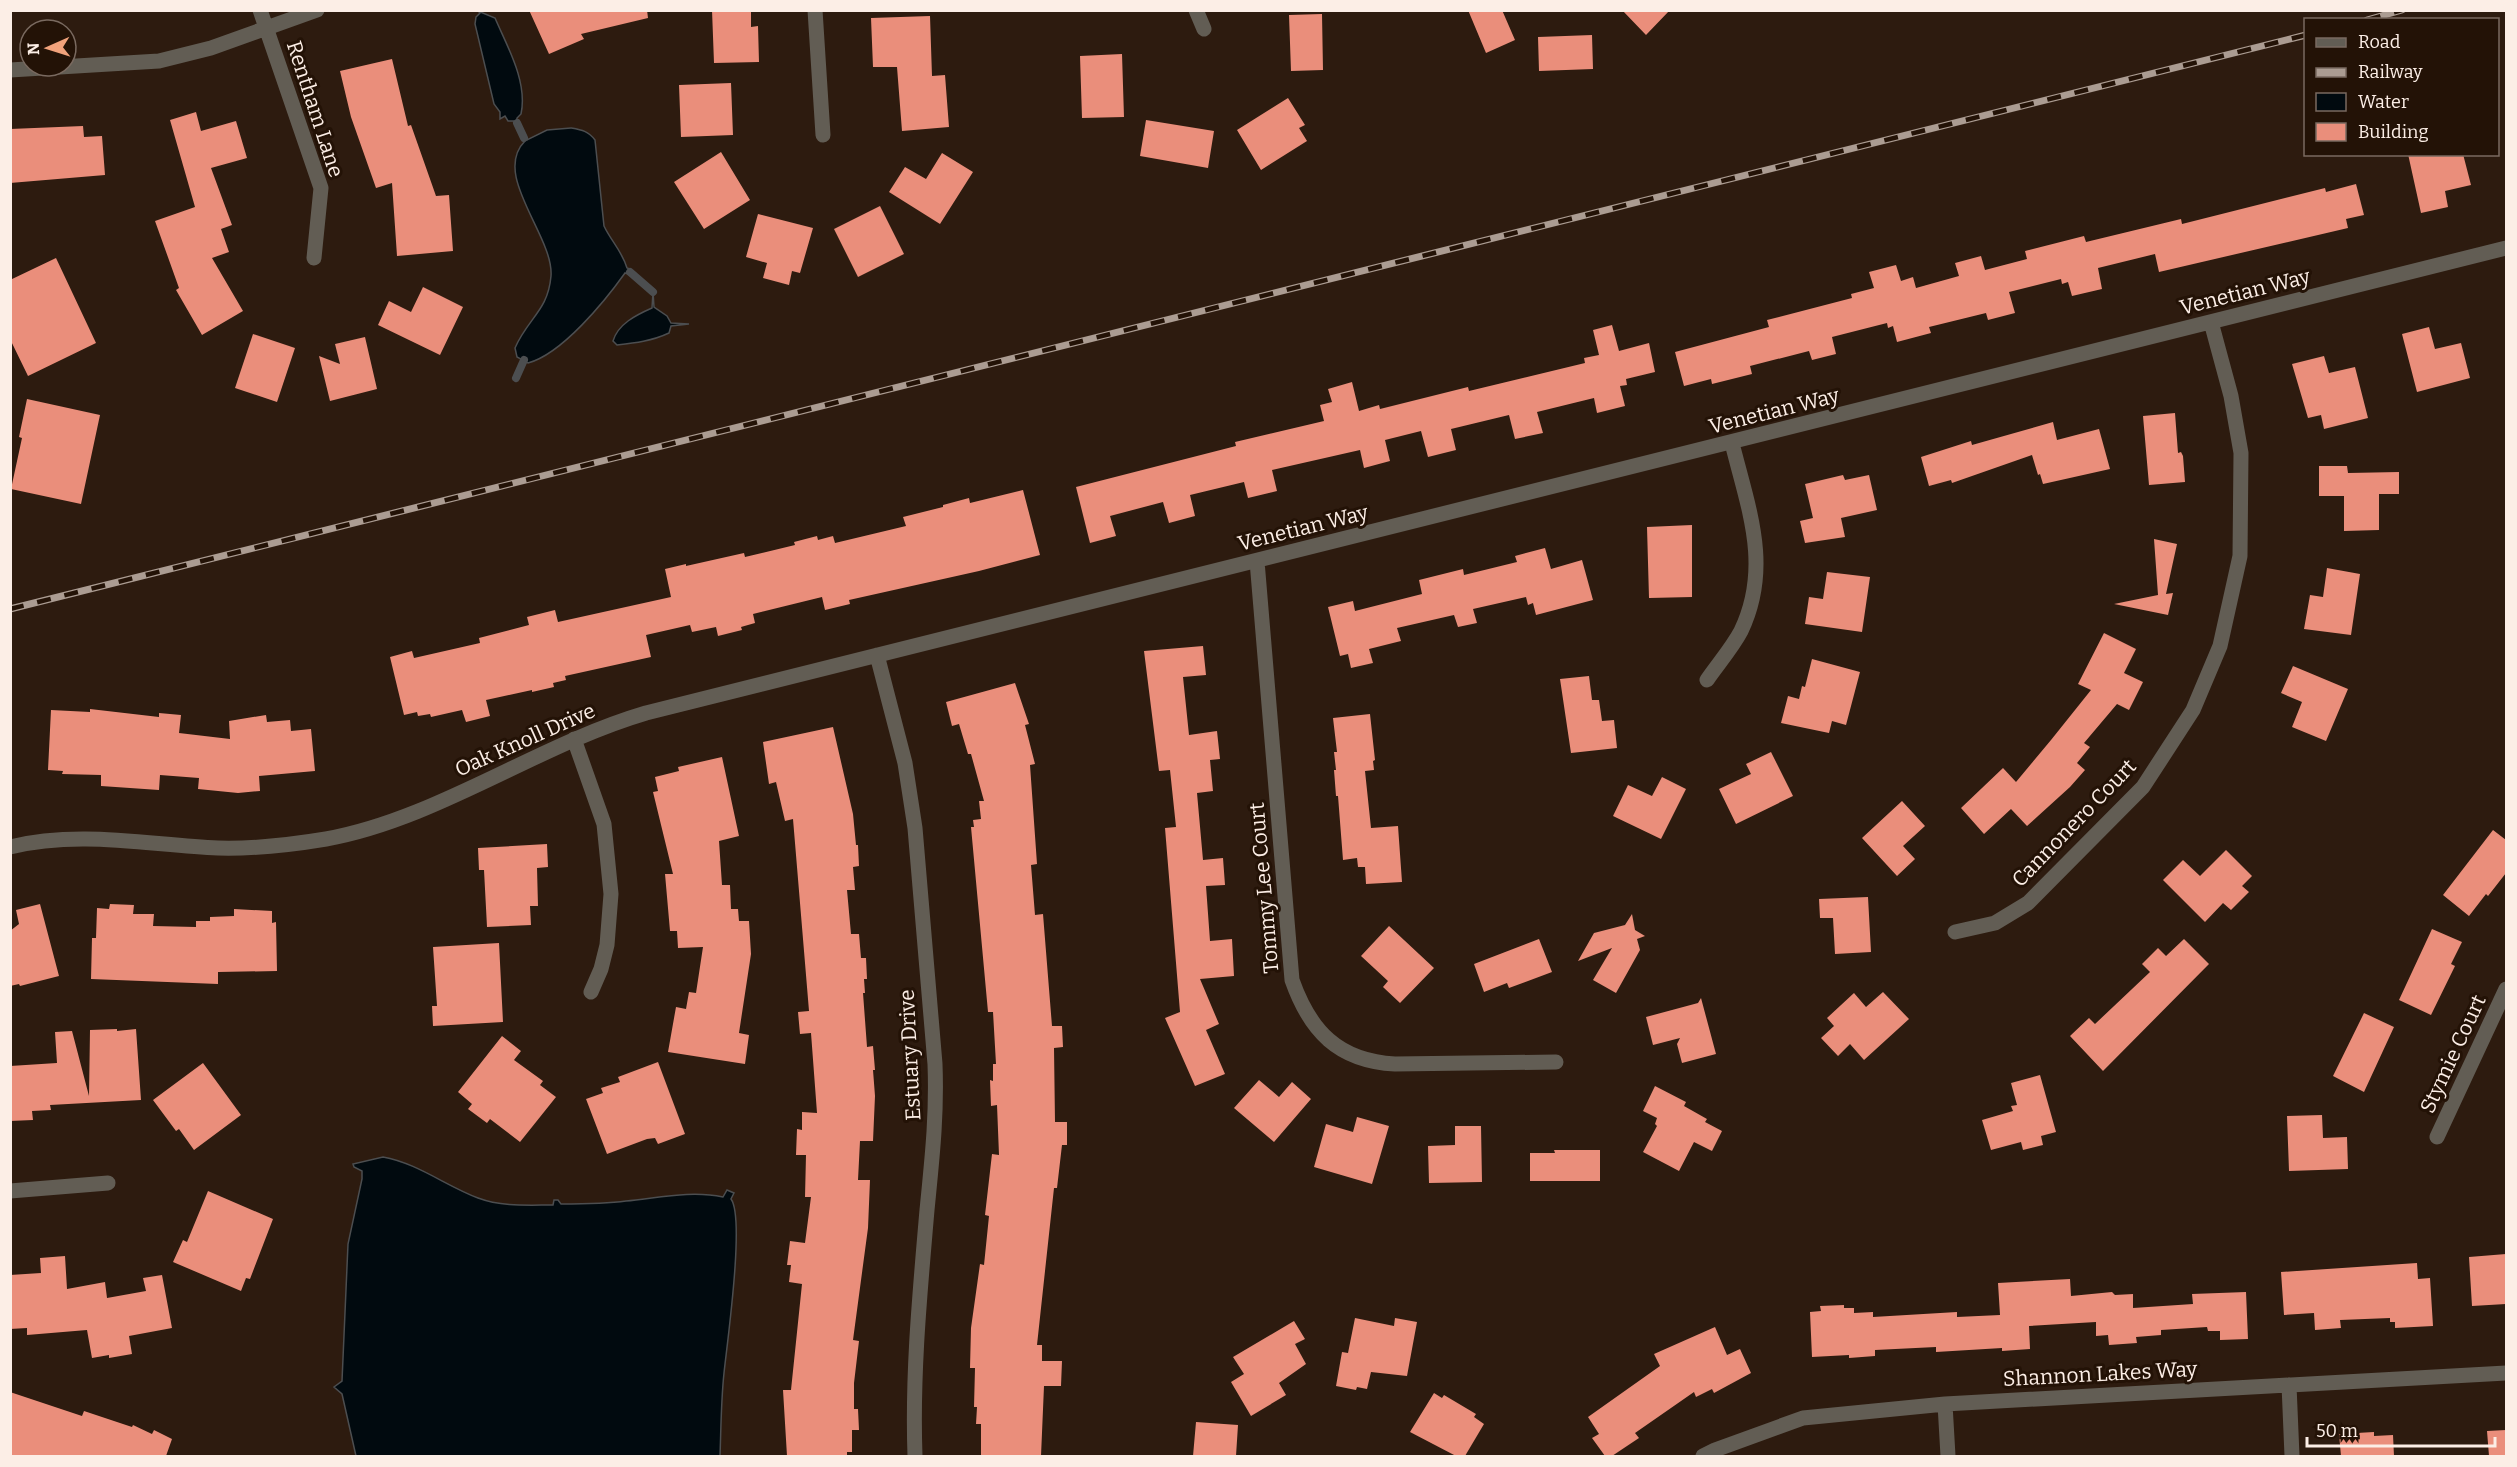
<svg xmlns="http://www.w3.org/2000/svg" width="2517" height="1467" font-family="Bitter,serif">
  <rect width="100%" height="100%" fill="#2d1b0f"/>
  <!-- water -->
  <path fill="#010a0f" stroke="#4c4e50" stroke-width="1.5" d="M478,11l17,7c12,28 33,64 26,96l-4,4 -1,6 -2,-3h-6l-3,-5 -5,3v-7l-6,-8 -19,-80 1,-7 4,-4z
    M571,128c11,2 17,3 24,12l9,86c7,15 18,25 23,42l3,1 1,6 -6,-2c-20,28 -63,81 -97,90l-11,-6 -2,-9c13,-30 33,-37 36,-72 3,-40 -60,-101 -26,-135l-1,-3 3,2 20,-10z
    M653,292l1,15 13,9 4,7 18,1 -18,2 -2,7c-17,8 -34,10 -52,12l-4,-4c5,-17 23,-26 39,-33z
    M383,1157c34,6 63,29 95,41 24,9 50,7 75,7l1,-5h4l3,4c22,0 44,0 65,-3 32,-3 65,-11 97,-4l4,-7 7,3 -3,6c14,19 -4,145 -7,174 -3,28 -3,56 -4,83h-364l-14,-62 -8,-7 8,-6 6,-137 14,-65v-8l-8,-4 -1,-3z"/>
  <g fill="none" stroke-linecap="round" stroke-linejoin="round">
    <!-- stream -->
    <path stroke="#4c4e50" stroke-width="8" d="M517,123l7,15
      M630,272l23,20
      M516,378l8,-18"/>
  </g>
  <!-- building -->
  <path fill="#ea8e7b" d="M529,10h118l1,8 -67,16 3,5 -35,15z
    M712,10h39v17l7,-1 1,36 -45,1z
    M1468,10h34l13,30 -29,13z
    M1622,10h48l-24,25z
    M1322,14l1,56 -32,1 -2,-56z
    M930,16l2,60 13,-1 4,52 -47,4 -5,-64h-24l-2,-49z
    M1592,35l1,34 -54,2 -1,-34z
    M1122,54l2,63 -42,1 -2,-62z
    M392,59l16,67 3,-1 25,71 13,-1 4,56 -56,5 -5,-73 -16,5 -25,-71 -11,-46z
    M731,83l2,52 -52,2 -2,-52z
    M1288,98l17,27 -6,3 8,13 -46,29 -24,-40z
    M196,112l5,19 35,-10 11,37 -36,10 21,57 -11,4 8,23 -17,6 31,53 -41,24 -26,-45 3,-2 -24,-67 40,-14 -25,-87z
    M1146,120l68,11 -6,37 -68,-12z
    M83,126l1,11 18,-1 3,39 -95,8v-54z
    M721,152l29,48 -46,29 -30,-47z
    M942,153l31,19 -33,52 -51,-32 16,-25 21,12z
    M2408,154h55l8,31 -26,6 3,16 -27,6z
    M2356,184l8,31 -18,4 2,9 -189,44 -4,-18 -57,14 4,21 -30,7 -4,-14 -6,2 -1,-5 -52,13 6,21 -27,7 -2,-7 -57,14 2,6 -34,9 -4,-16 -5,2 -1,-5 -55,14 4,17 -24,6 -3,-9 -59,15 2,8 -40,10 -1,-5 -27,7 -9,-34 94,-25 -2,-7 85,-22 -1,-4 23,-6 -5,-16 27,-7 5,16 12,-4 3,11 43,-12 -4,-13 26,-7 4,14 42,-11 -2,-8 59,-15 2,6 95,-23 1,5 143,-36 1,4z
    M880,206l24,48 -46,23 -24,-48z
    M758,214l55,14 -13,45 -8,-2 -3,14 -26,-7 4,-15 -21,-6z
    M56,258l40,85 -68,33 -18,-37v-59z
    M423,287l40,20 -23,48 -62,-30 11,-24 22,11z
    M1612,325l7,26 30,-8 6,29 -29,7 1,6 -7,1 5,20 -28,7 -3,-15 -57,14 6,21 -28,6 -6,-24 -58,14 5,21 -28,7 -7,-26 -36,9 5,21 -26,7 -4,-18 -88,20 5,21 -29,7 -4,-16 -54,13 5,21 -26,7 -6,-21 -53,14 6,20 -26,7 -14,-56 160,-41 -1,-4 89,-21 -4,-16 12,-3 -4,-13 24,-7 7,29 20,-6 1,4 88,-22 1,4 116,-28 -1,-5 15,-3 -6,-25z
    M2429,327l6,22 26,-6 9,35 -53,14 -15,-58z
    M253,334l42,14 -18,54 -42,-14z
    M365,337l12,52 -47,12 -11,-45 21,8 -5,-20z
    M2324,356l5,17 26,-6 13,51 -44,11 -3,-14 -13,3 -16,-54z
    M27,399l73,16 -19,89 -70,-15 11,-51 -3,-1z
    M2175,413l3,40 3,-1 2,4 2,26 -36,3 -6,-69z
    M2053,422l4,18 42,-11 11,40 -67,15 -3,-10 -2,1 -6,-20 -80,28 -1,-3 -22,6 -8,-29 50,-16 1,4z
    M2319,466h28l1,7 51,-1v22h-20v36l-35,1v-35h-25z
    M1843,475l2,5 24,-5 8,35 -36,8 4,19 -40,6 -5,-22 13,-3 -8,-34z
    M1023,490l17,65 -61,16 -130,29 1,4 -25,6 -3,-13 -69,17 2,9 -14,4 1,3 -24,6 -2,-9 -24,5 -2,-7 -44,10 5,22 -86,19 1,4 -13,3 1,4 -22,5v-2l-46,10 4,16 -24,6 -4,-12 -31,7 -1,-3 -12,2 -1,-4 -13,3 -14,-58 22,-6 2,7 66,-15 -1,-5 50,-13 -2,-8 28,-7 3,12 113,-25 -6,-28 21,-5v2l58,-13 1,4 50,-12 -1,-3 23,-6 1,4 15,-4 2,7 71,-17 -3,-9 40,-10v-2l26,-7 1,5z
    M1692,525v72l-43,1 -2,-71z
    M2154,539l23,5 -11,50 7,-1 -5,22 -54,-11 44,-9z
    M1545,548l6,21 31,-9 11,40 -57,15 -3,-12 -5,2 -2,-8 -53,12 4,14 -19,4 -4,-12 -57,13 4,13 -32,8 4,14 -22,5 -3,-14 -8,2 -12,-49 25,-6 2,10 67,-17 -3,-14 44,-11 1,6 53,-13 -2,-6z
    M2327,568l33,6 -9,61 -47,-6 6,-34 13,2z
    M1827,572l43,5 -8,55 -57,-8 4,-27 14,2z
    M2104,633l32,16 -12,24 19,9 -14,28 -12,-6 -33,39 6,4 -13,16 8,7 -15,17 -43,39 -16,-17 -27,25 -23,-26 42,-40 13,14 35,-42 40,-50 -13,-6z
    M1203,646l3,29 -23,2 6,58 28,-4 3,28 -10,1 3,31 -16,2 6,67 20,-2 2,27 -19,1 4,55 22,-2 2,37 -34,3 19,45 -13,6 19,44 -30,12 -30,-68 15,-6 -15,-184 11,-1 -6,-57 -11,1 -15,-120z
    M1812,659l48,13 -14,53 -14,-4 -3,12 -48,-10 7,-27 11,3 3,-13 3,1z
    M2293,666l55,23 -22,52 -34,-14 10,-25 -21,-9z
    M1589,676l3,24h7l3,21 12,-1 3,28 -46,5 -11,-74z
    M1015,683l14,41 -4,1 10,39 -5,1 7,99 -6,1 4,50 8,-1 9,112h10l1,21 -9,1 1,74h12v23h-5l-5,43h-3l-17,157h5v16h20l-1,25h-17l-3,70h-60v-32h-5l1,-17h-3l1,-39h-5l1,-40 9,-64 4,1 5,-49 -4,-1 7,-61 7,1 -2,-50 -6,1 -1,-26 3,1v-17h3l-3,-52h-5l-17,-185h3l-1,-7 8,-1 -2,-18h5l-13,-47h-3l-9,-30 -7,2 -6,-24z
    M90,709l69,8v-4l22,2 -2,18 51,6 -1,-18 37,-6 1,7 23,-2 1,11 20,-2 4,42 -56,5 1,15 -22,2 -40,-4 1,-11 -39,-3 -1,15 -58,-4v-11l-39,-1 1,-3 -15,-1 3,-60 39,2z
    M1370,714l5,46 -2,1 1,9 -9,1 6,57 27,-2 4,56 -36,2 -1,-17h-7l-1,-9 -14,2 -5,-64h-2l-2,-26h2l-2,-18h3l-4,-34z
    M833,727l20,87 3,31h2l1,21 -6,1 2,23h-8l4,44h8l2,24h5l1,21h-3l1,14h-2l4,54 6,-1 2,24h-2l2,26 -2,45h-13l-2,39h12l-2,48 -15,112 6,1 -5,42v26h4l1,21h-7v22h-5v4h-60l-4,-66h8l11,-106 -13,-2 2,-17h-4l3,-24 15,2 6,-46h-6l1,-42h-10l1,-26 5,1v-18l15,1 -6,-80 -11,1 -2,-22 11,-1 -16,-192 -8,2 -9,-39 -7,2 -6,-42z
    M1771,752l22,44 -57,28 -17,-35 32,-15 -5,-10z
    M722,757l17,79 -20,5 3,44h8l1,24h7l1,12h10l2,33 -12,79 10,2 -4,29 -77,-12 8,-45 10,2 3,-17 7,1 7,-46 -25,1 -1,-17h-7l-5,-57h8l-20,-82 5,-1 -3,-14 24,-6 -1,-4z
    M1662,777l24,12 -25,50 -48,-23 15,-31 24,11z
    M1902,801l23,25 -22,20 12,13 -18,17 -35,-38z
    M2493,830l13,10v33l-18,23 -2,-2 -17,22 -26,-21z
    M547,844l1,23 -11,1 1,38h-8l1,19 -44,2 -3,-57h-5l-1,-22z
    M2226,850l26,26 -10,10 7,6 -18,18 -8,-7 -18,19 -42,-42 20,-20 17,16z
    M1868,897l3,55 -36,2 -2,-36h-13l-1,-19z
    M40,904l19,72 -39,10 -1,-2 -9,2v-55l9,-7 -3,-14z
    M110,904l24,1 -1,9h21l-1,12 43,1v-6h14v-4l24,-1v-7l38,2v12l4,-1 1,49 -59,1v12l-127,-5 1,-41h4l1,-30 12,1z
    M1632,914l3,16 10,6 -8,3 3,11 -24,43 -23,-13 19,-32 -34,13 16,-28 31,-8z
    M1389,926l45,42 -34,35 -17,-16 5,-6 -27,-25z
    M2432,929l30,13 -11,22 4,2 -24,49 -32,-15z
    M1539,939l13,33 -43,16 -2,-5 -23,9 -10,-28z
    M2184,939l25,25 -106,107 -33,-35 19,-18 6,6 55,-52 -8,-8 16,-16 8,8z
    M499,943l4,79 -70,4 -1,-20h5l-4,-59z
    M1883,992l26,27 -45,41 -14,-16 -12,12 -17,-18 13,-12 -7,-8 27,-25 12,14z
    M1701,998l15,56 -34,9 -5,-19 3,-6 -27,7 -7,-28 52,-14z
    M2364,1013l30,14 -30,65 -31,-16z
    M117,1029v2l19,-2 5,71 -91,5 1,5 -19,1 1,9 -23,1v-55l47,-3 -2,-31 17,-1 17,65 1,-66z
    M502,1036l19,15 -7,9 29,21 -3,4 16,12 -36,45 -30,-23 -3,4 -19,-14 4,-5 -14,-12z
    M658,1062l27,72 -27,10 -3,-6 -8,1 -40,15 -21,-55 17,-6 -2,-5 19,-6 -2,-5z
    M203,1063l38,52 -47,35 -15,-21 -3,2 -23,-31z
    M2040,1075l16,57 -15,4 2,9 -20,5 -2,-8 -30,8 -9,-30 31,-9 -2,-5 6,-1 -6,-22z
    M1259,1080l20,17 13,-15 19,17 -37,43 -40,-34z
    M1655,1086l31,16 -2,4 23,13 -2,3 17,9 -10,20 -18,-9 -15,29 -36,-19 14,-26 -2,-2 2,-6 -14,-7z
    M2322,1115l1,23 24,-1 1,32 -59,2 -2,-55z
    M1357,1117l32,9 -17,58 -58,-17 12,-43 27,8z
    M1455,1126h26l1,56 -53,1 -1,-37 27,-1z
    M1554,1150h46v31h-70v-28h25z
    M208,1191l65,28 -23,60 -4,-1 -5,13 -68,-29 10,-22 4,2z
    M2506,1254v50l-34,2 -3,-49z
    M65,1256l2,33 38,-7 2,16 39,-7 -3,-13 19,-3 10,53 -43,8 3,18 -23,4v-3l-17,3 -5,-28 -60,5v-7l-17,1v-54l31,-2 -1,-15z
    M2417,1263l1,16 12,-1 3,48 -38,2v-6h-5v-4l-50,2 1,8 -26,2 -1,-17 -30,2 -3,-43z
    M2070,1279l1,17 41,-4 3,3 18,-1v14l60,-4 -1,-10 54,-2 2,47 -28,1v-9h-12l-1,-4 -46,3v5l-25,2 1,6 -28,2 -1,-10 -12,1v-14l-67,4 1,23 -28,2v-3l-66,4v-5l-61,3v6l-26,2v-3l-37,2 -2,-45 11,-1 -1,-5 24,-1v3h10v5l19,-1v5l84,-5v5l43,-2 -2,-32z
    M1355,1318l39,8 1,-8 22,4 -10,54 -36,-4 -4,17 -10,-2 -1,3 -20,-4 6,-34 6,1z
    M1294,1321l11,18 -10,5 11,20 -27,19 7,12 -35,21 -20,-34 13,-8 -11,-17z
    M1715,1327l12,28 13,-6 11,24 -37,20 -2,-4 -16,8 -2,-5 -59,41 4,5 -27,18h-7l-13,-18 7,-4 -11,-17 72,-51 -6,-12z
    M10,1392l72,24 2,-5 48,16 1,-2 19,9 2,-4 18,9 -6,17h-156z
    M1434,1393l8,5 2,-3 32,19 -2,3 10,7 -19,32h-9l-46,-24z
    M1196,1422l42,3 -2,31h-43z
    M2506,1430v26h-17l-2,-25z
    M2374,1432v4l19,-1 1,21h-53l-2,-22z"/>
  <g fill="none" stroke-linecap="round" stroke-linejoin="round">
    <!-- street -->
    <path stroke="#625d54" stroke-width="15" d="M260,10l61,178 -7,70
      M815,10l8,125
      M1196,10l8,19
      M10,70l149,-9 52,-13 106,-38
      M1257,561l35,419c18,51 46,81 103,84l161,-2
      M877,655l28,108 10,65 20,236c2,52 -3,95 -8,146 -7,82 -15,164 -12,246
      M1707,680c11,-16 25,-32 34,-49 31,-65 7,-123 -9,-188
      M574,739l30,85 7,70 -4,51 -6,24 -10,23
      M10,847c69,-17 139,-2 208,1 36,1 72,-3 108,-9 111,-20 211,-94 320,-126l1860,-465
      M1955,932l40,-9 33,-20 115,-116 50,-77 27,-64 20,-90 1,-103 -10,-57 -20,-74
      M2437,1137l69,-148
      M10,1191l98,-8
      M2289,1385l3,71
      M1945,1404l3,52
      M1703,1456l12,-6 88,-32 142,-14 561,-31"/>
    <!-- rail casing -->
    <g stroke="#ab9c92" stroke-width="7">
      <path id="rail" d="M2367,20l35,-10
        M10,609l2296,-574"/>
    </g>
    <!-- rail -->
    <use href="#rail" stroke="#231206" stroke-width="4.5" stroke-dasharray="14" stroke-linecap="butt"/>
  </g>
  <g text-anchor="middle" dominant-baseline="central" stroke-width="6" stroke-linejoin="round" paint-order="stroke">
    <!-- street labels -->
    <g font-size="21" fill="#fceee6" stroke="#231206">
      <text transform="translate(315 109) rotate(72)">Rentham Lane</text>
      <text transform="translate(2245 292) rotate(-14)">Venetian Way</text>
      <text transform="translate(1774 411) rotate(-14)">Venetian Way</text>
      <text transform="translate(1303 528) rotate(-14)">Venetian Way</text>
      <text transform="translate(525 740) rotate(-24)">Oak Knoll Drive</text>
      <text transform="translate(2074 823) rotate(-46)">Cannonero Court</text>
      <text transform="translate(1264 888) rotate(-95)">Tommy Lee Court</text>
      <text transform="translate(2453 1054) rotate(-65)">Stymie Court</text>
      <text transform="translate(910 1055) rotate(-93)">Estuary Drive</text>
      <text transform="translate(2100 1374) rotate(-3)">Shannon Lakes Way</text>
    </g>
  </g>
  <!-- border -->
  <rect width="2517" height="1467" fill="none" stroke="#fceee6" stroke-width="24"/>
  <!-- legend -->
  <rect x="2304" y="18" width="195" height="138" fill="#231206" stroke="#7a6a60" stroke-width="1.5"/>
  <rect x="2316" y="38" width="30" height="9" fill="#625d54" stroke="#7a6a60" stroke-width="1.5"/>
  <text x="2358" y="48" font-size="18" fill="#fceee6">Road</text>
  <rect x="2316" y="68" width="30" height="9" fill="#ab9c92" stroke="#7a6a60" stroke-width="1.5"/>
  <text x="2358" y="78" font-size="18" fill="#fceee6">Railway</text>
  <rect x="2316" y="93" width="30" height="18" fill="#010a0f" stroke="#7a6a60" stroke-width="1.5"/>
  <text x="2358" y="108" font-size="18" fill="#fceee6">Water</text>
  <rect x="2316" y="123" width="30" height="18" fill="#ea8e7b" stroke="#7a6a60" stroke-width="1.5"/>
  <text x="2358" y="138" font-size="18" fill="#fceee6">Building</text>
  <!-- north arrow -->
  <g transform="translate(48 48) rotate(267)"><circle r="28" fill="#231206" stroke="#7a6a60" stroke-width="1.5"/>
  <path d="M0-4.5L10 22L0 15L-10 22Z" fill="#f1a27b"/>
  <text y="-9" font-size="16" font-weight="bold" text-anchor="middle" fill="#fceee6">N</text>
  </g>
  <!-- scale -->
  <path d="M2307 1437v9h188v-9" fill="none" stroke="#fceee6" stroke-width="3"/>
  <text x="2316" y="1437" font-size="18" fill="#fceee6" stroke="#231206" stroke-width="4.5" paint-order="stroke">50 m</text>
</svg>
